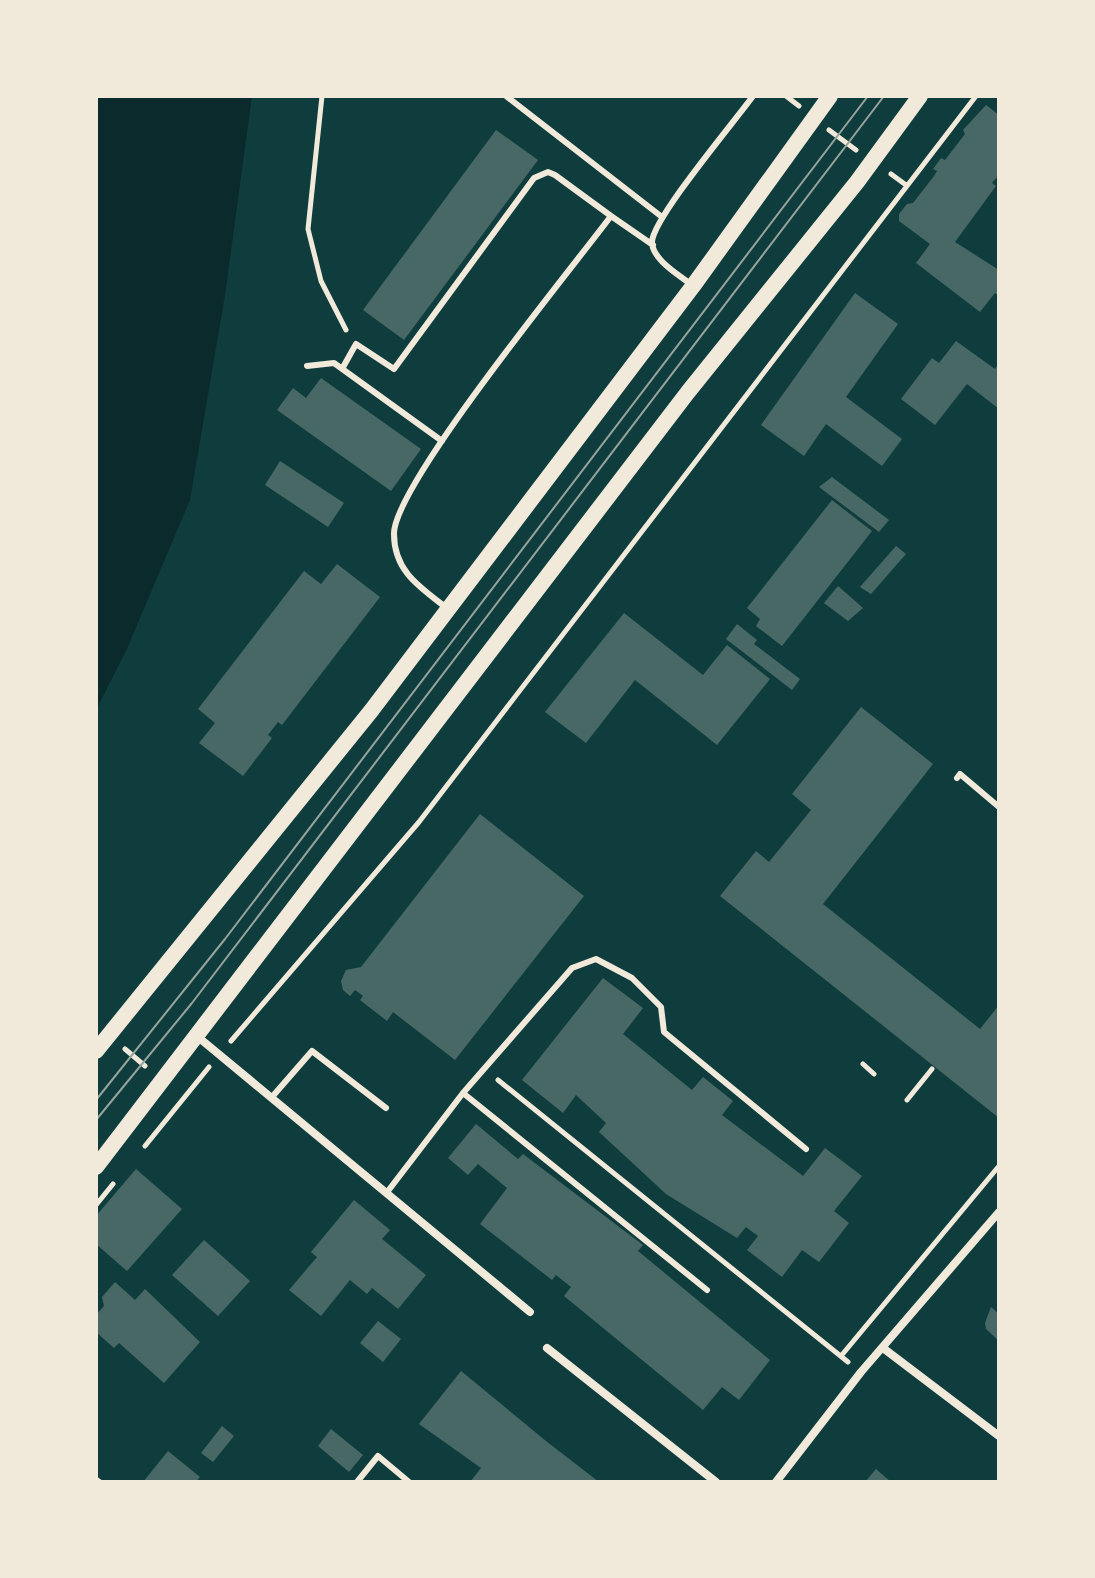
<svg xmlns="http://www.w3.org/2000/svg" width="1095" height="1578" font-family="Lato,sans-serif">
  <rect width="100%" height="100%" fill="#0f3d3e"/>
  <!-- water -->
  <path fill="#0a2a2b" d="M96,96h156l-27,199 -35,205 -64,151 -30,59z"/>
  <!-- building -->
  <path fill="#486865" d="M986,105l13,10v60l-7,8 4,3 -41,56 44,28v26l-4,-3 -15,19 -64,-49 14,-19 -31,-23v-7l8,-10 6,-1 21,-27 3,-5 -4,-2 8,-11 4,2 20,-26 -2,-4z
    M496,130l42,30 -134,180 -41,-30z
    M855,293l43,31 -52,73 56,42 -20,27 -56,-42 -22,32 -43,-31z
    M956,341l39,28 4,-6v46l-32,-25 -32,41 -34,-26 31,-41 7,5z
    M321,378l100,71 -30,42 -114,-81 16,-22 13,10z
    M280,461l64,42 -16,24 -63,-42z
    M832,477l57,43 -10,12 -60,-45z
    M832,500l40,31 -90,115 -26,-20 4,-7 -13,-11z
    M896,546l10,8 -35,40 -11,-7z
    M337,564l43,33 -98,128 -4,-3 -10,13 4,3 -29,38 -44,-33 16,-20 -17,-14 106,-138 17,13z
    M838,586l25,22 -15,13 -24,-18z
    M624,613l79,62 24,-30 43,34 -53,66 -82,-65 -49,63 -41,-31z
    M737,624l20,16 -3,4 46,35 -8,11 -66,-51z
    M861,707l72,57 -110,140 157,125 19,-24v113l-279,-222 36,-45 13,11 42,-52 -19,-16z
    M480,814l104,82 -129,164 -62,-48 -6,9 -27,-21 3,-4 -8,-6 -5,6 -7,-6 -2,-9 5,-11 15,-3z
    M603,978l40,30 -20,26 69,56 11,-13 30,24 -11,14 81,61 22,-28 37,28 -28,35 15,12 -30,39 -17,-12 -20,27 -35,-27 11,-14 -12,-9 -9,11 -71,-44 -67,-62 7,-9 -30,-28 -13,18 -41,-33z
    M476,1124l42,35 5,-5 120,91 -5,6 132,109 -31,40 -17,-13 -19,23 -139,-114 7,-9 -15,-12 -4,5 -72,-56 27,-36 -29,-24 -10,11 -20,-17z
    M136,1169l46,40 -55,62 -31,-27v-28z
    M354,1200l36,30 -8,9 44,36 -28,34 -26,-21 -5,6 -17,-14 -29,36 -32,-26 28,-33 -6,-5z
    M204,1240l46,41 -32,35 -46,-41z
    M115,1282l20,18 10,-11 55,53 -36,41 -45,-40 -5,5 -18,-16v-17l8,-9 -2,-9z
    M991,1307l8,7v27l-13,-12 -1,-6z
    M378,1321l23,18 -18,23 -23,-19z
    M461,1371l85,70 53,41h-129l11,-14 -62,-44z
    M222,1426l12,10 -21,26 -12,-9z
    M331,1429l32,26 -14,17 -31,-26z
    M168,1451l32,26 -4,5h-53z
    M876,1469l15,13h-26z"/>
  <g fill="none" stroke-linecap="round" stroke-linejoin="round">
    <!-- path -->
    <path stroke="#f1e9da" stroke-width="5" d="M322,96l-14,133 13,52 25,49
      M786,96l13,10
      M829,130l27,20
      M891,174l15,11
      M231,1041l188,-219 557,-726
      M125,1049l20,17
      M863,1064l11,10
      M498,1080l350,282
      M907,1100l25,-31
      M145,1146l64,-79
      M96,1205l17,-21
      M841,1356l158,-190
      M96,1479l4,3"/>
    <!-- service -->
    <path stroke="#f1e9da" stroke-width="6" d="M506,96l156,121
      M693,286c-12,-10 -41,-26 -41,-44 1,-24 83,-121 101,-146
      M307,366l27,-3 108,78
      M342,369l14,-25 38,25 140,-191 14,-6 7,3 56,41
      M448,609c-27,-21 -54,-37 -54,-75 -1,-48 179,-267 217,-318l42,29
      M957,778l3,-4 39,33
      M463,1093l244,197
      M272,1097l40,-46 74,57
      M388,1191l75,-98 109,-125 24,-9 36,19 29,29 3,25 142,117
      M357,1482l21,-26 31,26"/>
    <!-- minor -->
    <path stroke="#f1e9da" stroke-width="8" d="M198,1037l332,275
      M547,1348l169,134
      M883,1348l116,88
      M776,1482l85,-110 138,-160"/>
    <!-- secondary -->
    <path stroke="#f1e9da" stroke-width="16" d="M96,1051l275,-340 322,-425 137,-190
      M96,1167l592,-775 169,-210 63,-86"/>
    <!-- tram -->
    <path stroke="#97a49c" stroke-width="2" d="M96,1100l129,-161 643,-843
      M96,1120l96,-117 692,-907"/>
  </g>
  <!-- border -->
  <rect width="1095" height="1578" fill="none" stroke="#f1e9da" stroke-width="196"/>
</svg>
